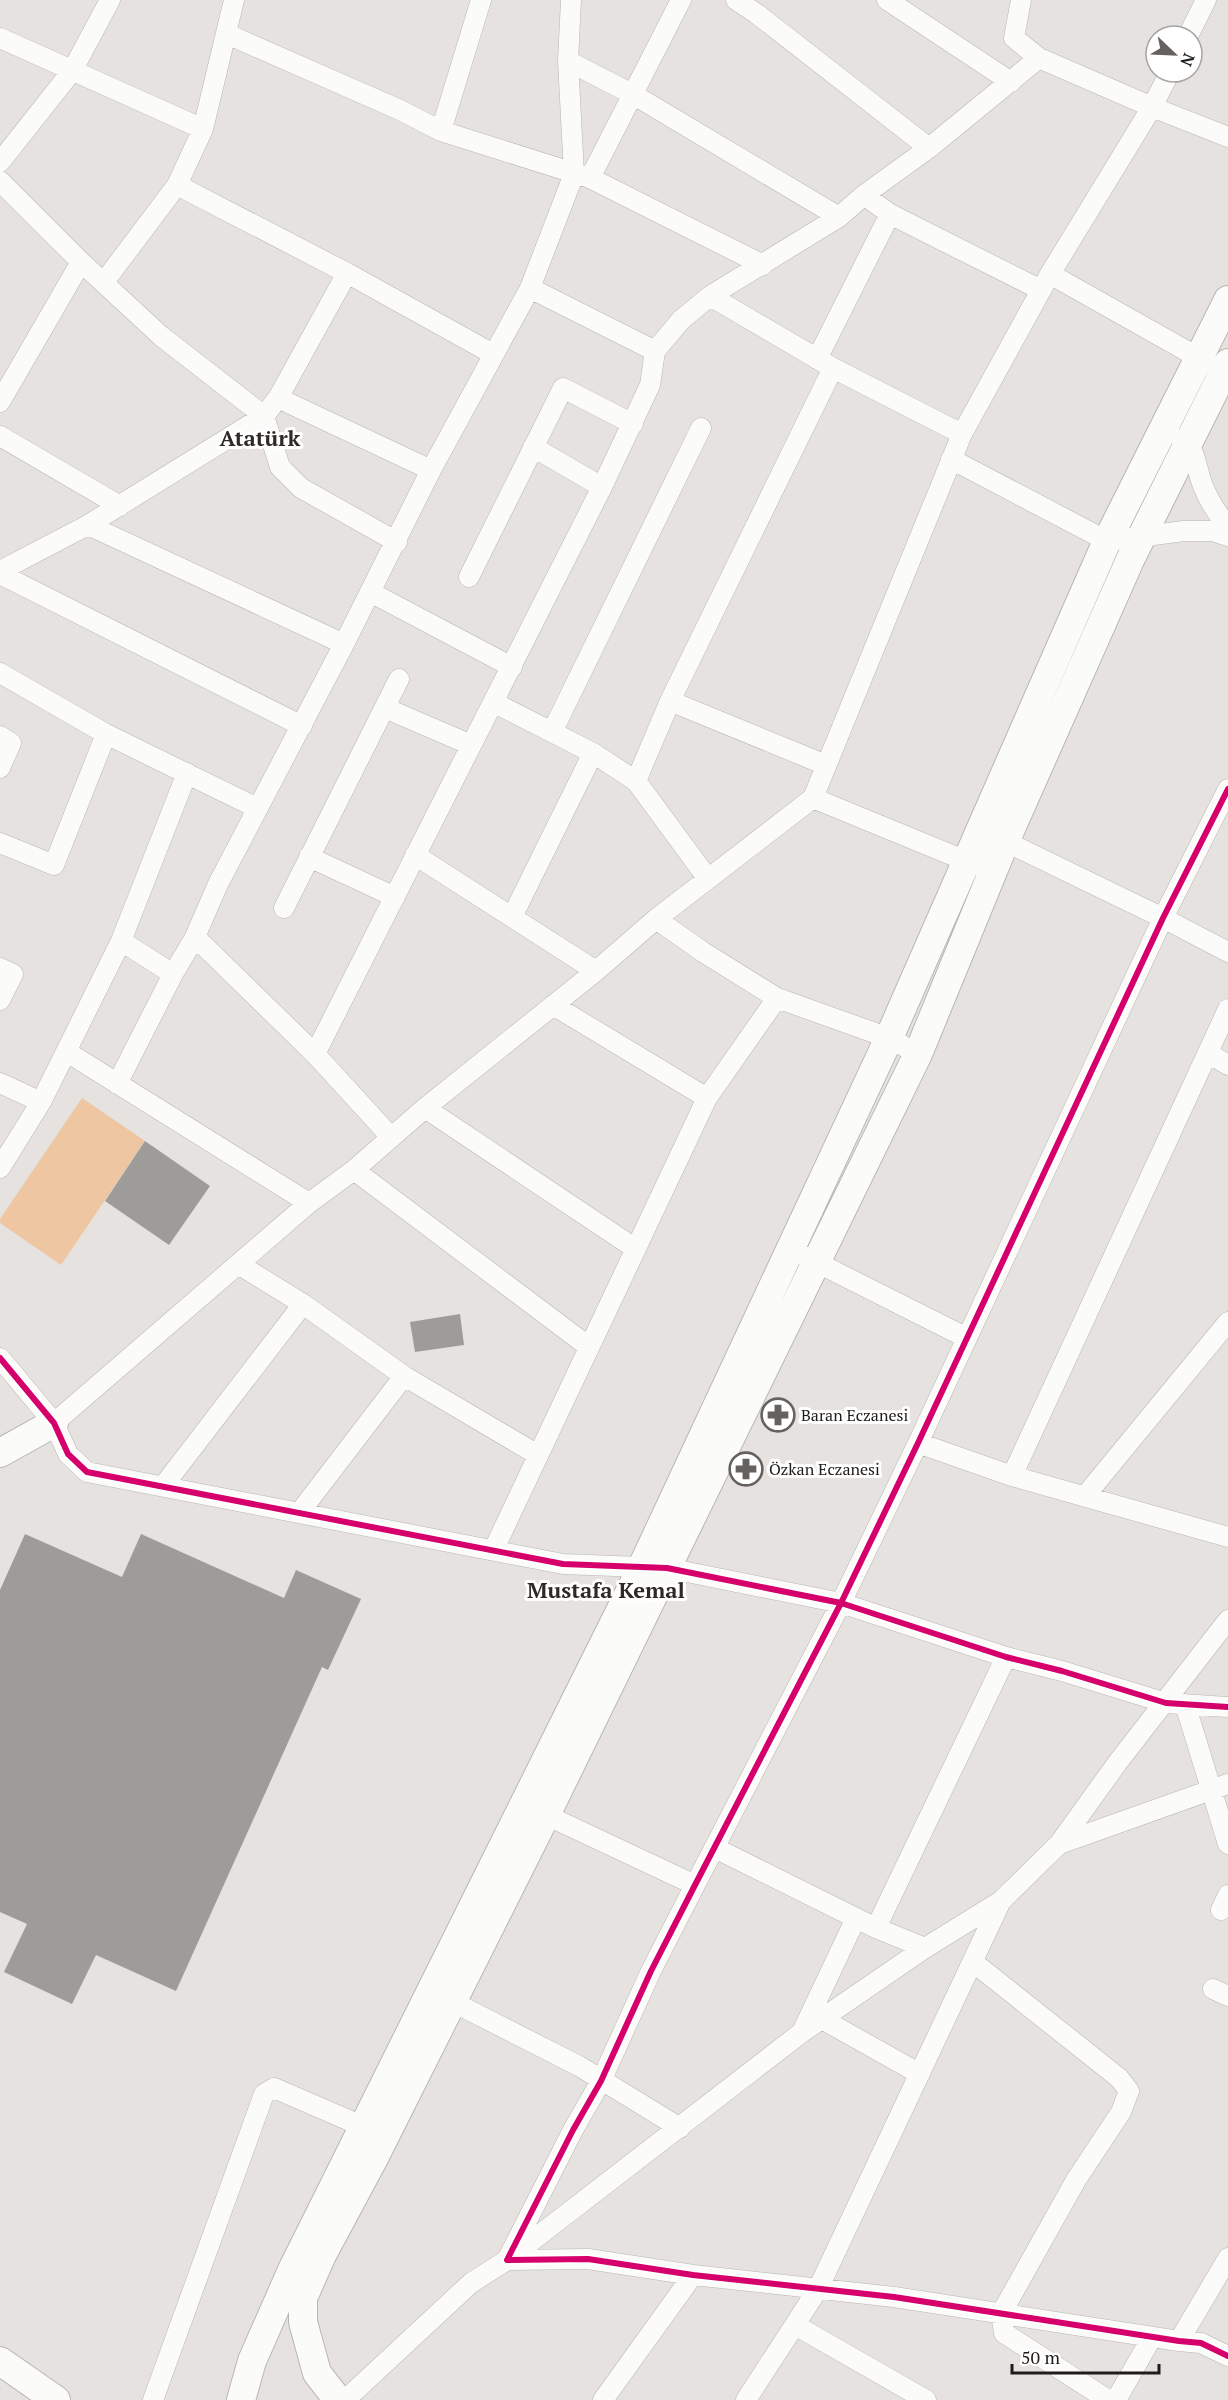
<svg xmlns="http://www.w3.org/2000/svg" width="1228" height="2400" font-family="'PT Serif',serif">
  <rect width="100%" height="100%" fill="#e6e2df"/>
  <!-- green -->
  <path fill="#eec6a1" d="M82,1098l63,43 -84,124 -61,-42v-4z"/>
  <!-- building -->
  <path fill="#9e9c9a" d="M145,1141l65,45 -41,59 -64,-44z
    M460,1314l4,31 -49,7 -5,-30z
    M25,1534l97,43 19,-43 143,64 12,-28 65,29 -33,71 -6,-3 -146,324 -80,-36 -24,49 -68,-32 23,-48 -27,-12v-322z"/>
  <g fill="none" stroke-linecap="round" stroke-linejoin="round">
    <!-- street casing -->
    <g stroke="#b9b6b4" stroke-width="21">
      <path id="street" d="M736,0l21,14 172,134
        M887,0l124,82
        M1021,0l-7,38 25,20 113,49 76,30
        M227,34l173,76 41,21 149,47 173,87
        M1188,36l18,-36
        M0,38l203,91
        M568,61l66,34 205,122
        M441,131l40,-131
        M0,162l72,-91 38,-71
        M590,178l91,-178
        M0,181l81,81 80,74 103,80 16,51 21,21 96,54
        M177,185l170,88 146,81
        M864,195l65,-47 110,-90
        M1050,274l158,89
        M104,282l73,-97 26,-56 31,-129
        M530,288l125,63
        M710,296l123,72 129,66
        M817,359l73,-145
        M278,398l153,72
        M0,402l81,-140
        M0,436l120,70
        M1181,439c16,9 15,31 22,47 6,15 15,29 25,41
        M533,447l69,40
        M951,459l156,82 77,-10h29l15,5
        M88,525l256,119
        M0,571l88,-46 176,-109 14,-18 69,-125
        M0,574l302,152
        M469,577l94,-189 70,36
        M370,592l142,75
        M0,673l106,61 151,74
        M670,701l156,64
        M493,702l100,51 43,28 72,98
        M385,708l86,37
        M552,732l149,-304
        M0,736l11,7 -11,25
        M636,781l34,-80 163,-333
        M1228,789l-65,129 -245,525 -77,160 -146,282 -44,86 -50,110 -28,49 -66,130 81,-1 105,16 201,22 285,44 22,2 27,13
        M994,836l169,82 65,34
        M0,843l54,22 52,-131
        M415,855l181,116
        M309,857l86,40
        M976,865l-163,-67 149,-364 88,-160 102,-167 18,-35
        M284,908l115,-229
        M512,917l81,-164
        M656,919l47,33 74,46 112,40 29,16
        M195,937l120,117 76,83
        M121,941l66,-168
        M0,968l13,6 -13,26
        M553,1005l154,93
        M67,1052l242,151
        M1208,1053l20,12
        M315,1054l287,-567 48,-102 5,-34 26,-31 29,-24 129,-79 25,-22 26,19 151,76
        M0,1083l41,19
        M117,1084l56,-110 22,-37 23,-53 126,-240 87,-174 99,-182 44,-114 -6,-113 3,-61
        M425,1108l211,141
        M0,1168l41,-66 80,-161 52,33
        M354,1170l235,177
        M806,1257l161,81
        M240,1265l63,39 101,72 134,79
        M0,1358l54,65 14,31 19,18 476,92 104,4 174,35 165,54 56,14 104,32 62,4
        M54,1423l255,-220 45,-33 71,-62 171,-137 60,-52 157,-121
        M918,1443l94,33 216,61
        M1012,1476l216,-467
        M164,1485l139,-181
        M1085,1496l143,-174
        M300,1512l104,-136
        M494,1549l213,-451 70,-100
        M1185,1704l43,140
        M546,1815l149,70
        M1059,1844l169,-60
        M715,1848l161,80 49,20
        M1221,1910l7,-15
        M876,1928l130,-271
        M973,1962l146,116 10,13 -8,21 -45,68 -75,134 3,19 104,67
        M1213,1989l15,7
        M441,1996l138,70 101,62
        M822,2019l98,55
        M802,2032l54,-114
        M795,2325l131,75
        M1179,2341l49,-83
        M153,2400l111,-306 10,-6 88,38
        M345,2400l126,-117 36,-23 294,-227 124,-85 76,-47 58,-57 59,-82 110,-142
        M603,2400l90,-125
        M746,2400l72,-111 183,-388
        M1116,2400l36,-63"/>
    </g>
    <!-- secondary casing -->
    <g stroke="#b9b6b4" stroke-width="30">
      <path id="secondary" d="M0,1453l54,-30
        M0,2361l56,39
        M241,2400l11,-39 40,-91 350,-703 247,-529 218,-497 121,-241
        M338,2400l-21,-27 -14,-51v-24l18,-41 52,-97 173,-345 372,-761 87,-212 125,-282 98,-197"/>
    </g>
    <!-- street -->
    <use href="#street" stroke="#fbfbfa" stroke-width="20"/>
    <!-- secondary -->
    <use href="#secondary" stroke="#fbfbfa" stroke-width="28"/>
    <!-- cycleway casing -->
    <g stroke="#fff" stroke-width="10">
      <path id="cycleway" d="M1228,789l-65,129 -245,525 -77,160 -146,282 -44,86 -50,110 -28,49 -66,130 81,-1 105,16 201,22 285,44 22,2 27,13
        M0,1358l54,65 14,31 19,18 476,92 104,4 174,35 165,54 56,14 104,32 62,4"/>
    </g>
    <!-- cycleway -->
    <use href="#cycleway" stroke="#d6006c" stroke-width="6"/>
  </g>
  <!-- icons -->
  <defs>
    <g id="pharmacy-ring" transform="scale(1.725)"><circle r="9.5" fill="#fff" stroke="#65615f" stroke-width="1.5"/><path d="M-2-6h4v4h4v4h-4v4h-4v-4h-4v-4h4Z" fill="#65615f"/></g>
  </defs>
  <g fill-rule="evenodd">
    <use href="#pharmacy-ring" x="778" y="1415"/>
    <use href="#pharmacy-ring" x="746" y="1469"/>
  </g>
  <g text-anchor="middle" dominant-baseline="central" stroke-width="6" stroke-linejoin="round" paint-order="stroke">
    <!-- poi labels -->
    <g font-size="16" fill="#1f1c1a" stroke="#fff" text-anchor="start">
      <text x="801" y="1415">Baran Eczanesi</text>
      <text x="769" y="1469">Özkan Eczanesi</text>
    </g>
    <!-- district labels -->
    <g font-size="22" font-weight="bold" fill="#2f2925" stroke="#fff">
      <text x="260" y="437">Atatürk</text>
      <text x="606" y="1589">Mustafa Kemal</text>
    </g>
  </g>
  <!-- north arrow -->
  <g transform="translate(1174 54) rotate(113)"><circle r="28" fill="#ffffff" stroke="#a5a4a3" stroke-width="1.5"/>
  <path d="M0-4.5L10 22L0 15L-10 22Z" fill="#65615f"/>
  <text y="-9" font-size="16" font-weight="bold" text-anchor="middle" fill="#1f1c1a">N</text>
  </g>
  <!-- scale -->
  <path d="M1012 2364v9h147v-9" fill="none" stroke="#1f1c1a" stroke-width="3"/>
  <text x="1021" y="2364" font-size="18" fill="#1f1c1a" stroke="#ffffff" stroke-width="4.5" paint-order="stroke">50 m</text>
</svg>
